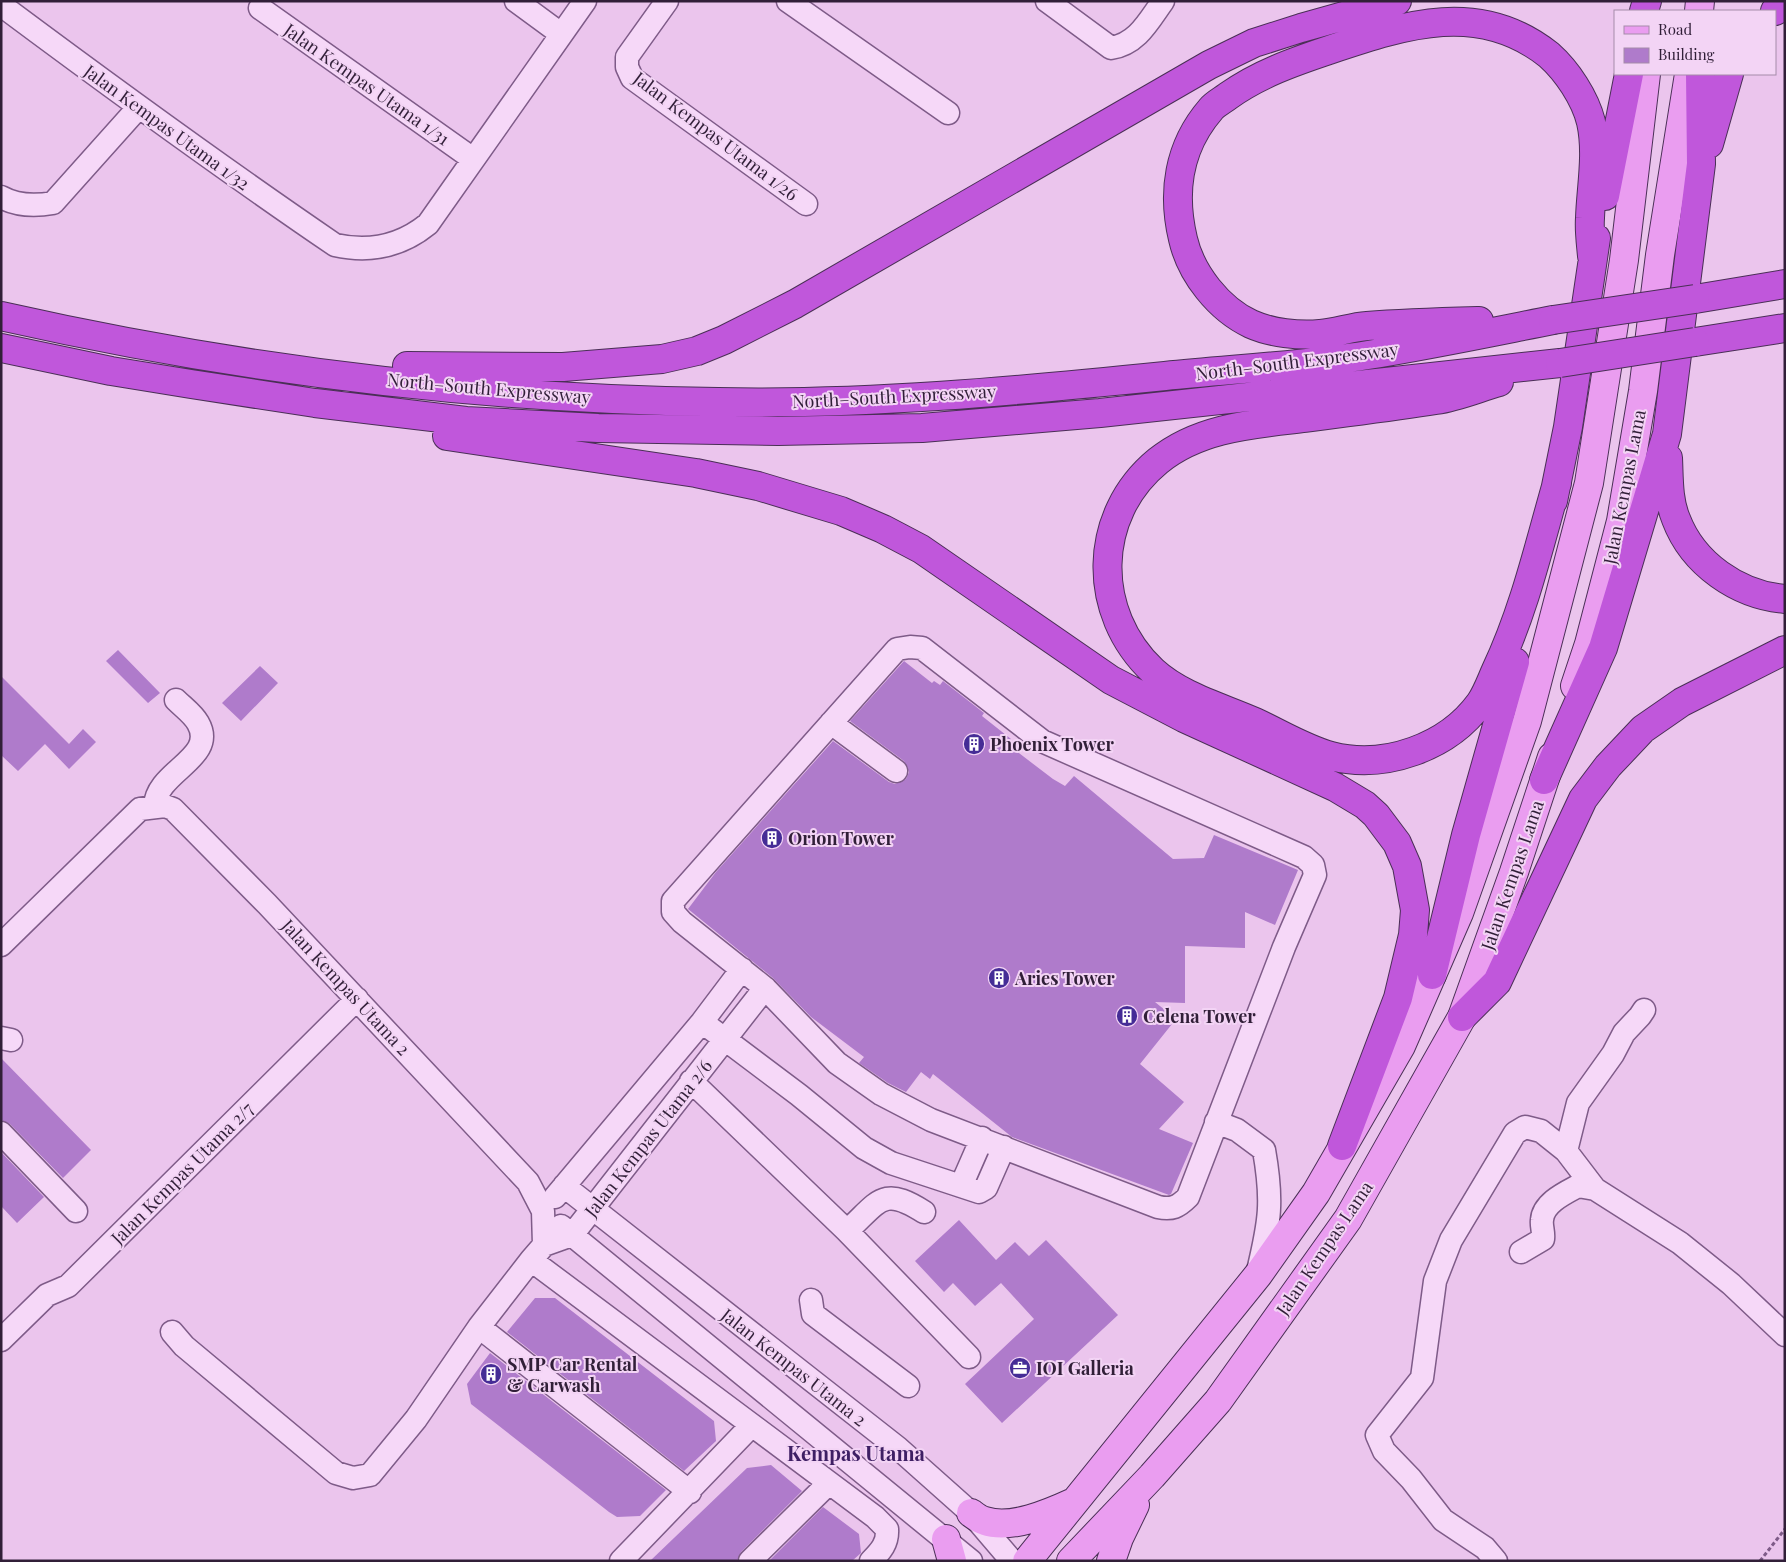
<svg xmlns="http://www.w3.org/2000/svg" width="1786" height="1562" font-family="'Playfair Display',serif">
  <rect width="100%" height="100%" fill="#ebc5ed"/>
  <!-- building -->
  <path fill="#af7bcb" d="M118,650l42,43 -12,10 -42,-42z
    M904,661l28,22 2,-2 6,4 3,-4 41,32 -2,3 29,23 -4,5 46,35 12,7 9,-10 99,83 31,-1 10,-23 84,35 -23,55 -30,-13v36l-60,-2v57l-30,-1 21,17 -36,45 44,38 -25,27 34,14 -22,51 -2,1 -157,-58 -79,-63 -3,5 -9,-7 -15,20 -18,-9 -29,-20 5,-6 -53,-40 -38,-39 -85,-69 28,-37 117,-131 56,41 6,2 11,-5 3,-7 -5,-11 -54,-40z
    M260,666l18,17 -37,38 -19,-18z
    M1,676l68,68 14,-15 13,13 -27,27 -24,-25 -27,27 -17,-16z
    M1,1058l90,92 -28,28 -53,-54 -9,-4z
    M1,1152l43,45 -27,26 -16,-17z
    M959,1220l37,40 19,-18 14,14 17,-16 72,75 -116,108 -37,-39 69,-65 -33,-36 -26,23 -22,-23 -9,9 -29,-31z
    M535,1298h20l159,123 2,20 -32,30 -177,-139z
    M490,1353l176,137 -26,26 -23,1 -8,-5 -138,-108 -4,-20z
    M771,1465l31,26 -61,61 -4,9h-87l97,-93z
    M823,1507l36,27 2,19 -9,8h-83z"/>
  <g fill="none" stroke-linecap="round" stroke-linejoin="round">
    <!-- minor casing -->
    <g stroke="#7e5b88" stroke-width="25">
      <path id="minor" d="M516,1l45,33
        M667,1l-40,56v10l5,11 174,126
        M788,1l160,112
        M1047,1l64,47c26,-4 37,-26 52,-47
        M1,5c110,82 221,163 334,240 36,8 66,1 93,-21l157,-223
        M260,8l213,151
        M1,197c16,9 35,9 52,6l85,-95
        M910,647l12,1 120,93 262,116 9,8 2,10 -31,72 -96,250c-10,10 -16,13 -30,10l-227,-87 -50,-26 -44,-31 -72,-75 -83,-66 -9,-10v-11l224,-252z
        M831,723l65,48
        M155,806c1,-35 63,-48 43,-83 -5,-9 -15,-16 -22,-23
        M1,945l139,-136 25,-3 8,3 94,95 261,278 15,29 1,34
        M702,1022l97,73 65,53 27,15 88,29 7,-4 18,-41
        M1,1038l10,2
        M691,1081l156,150 122,126
        M1216,1122l21,8 27,20c9,51 6,71 -6,121
        M1,1133l75,78
        M1566,1151l12,-48 35,-49 11,-21 16,-17 4,-6
        M564,1186l334,262 73,65 41,48
        M961,1186l21,-48
        M555,1197l147,-175 40,-53
        M561,1226l410,335
        M847,1231c32,-29 35,-46 77,-19
        M1521,1252l22,-13c1,-7 -2,-13 -1,-19 1,-17 23,-27 36,-34l17,3
        M531,1260l344,257 12,12c1,14 -6,22 -16,32
        M811,1300l2,14 95,72
        M479,1327l211,165
        M172,1332l12,14 152,127 17,5 17,-3 46,-56 63,-92 52,-67 13,-15 28,-10 193,-247
        M1,1340l46,-45 21,-9 289,-287
        M621,1561l131,-136
        M750,1561l79,-78
        M1496,1561l-11,-13 -42,-28 -32,-41 -27,-28 -7,-16 45,-57 13,-97 16,-41 64,-107 10,-6 16,4 25,20 29,38 85,54 51,41 54,51"/>
    </g>
    <!-- major casing -->
    <g stroke="#4a2f56" stroke-width="30">
      <path id="major" d="M1699,11l1,-10
        M1575,686l14,-42 32,-123 22,-130 17,-136 29,-181
        M971,1513c4,3 9,7 14,8 26,9 65,-8 89,-19
        M946,1539l6,22
        M1027,1561l231,-286 58,-82 85,-147 58,-133 68,-192 62,-238 35,-223 22,-186
        M1071,1561l81,-85 66,-75 130,-182 114,-202 52,-145 38,-115
        M1111,1561l8,-23 16,-33"/>
    </g>
    <!-- highway casing -->
    <g stroke="#4a2f56" stroke-width="30">
      <path id="highway" d="M1644,11l3,-10
        M1775,11l10,-5
        M1709,144l20,-70
        M1605,196l24,-122
        M1695,299l90,-15
        M1,316c235,53 476,83 717,86 149,3 298,-11 447,-26 67,-7 136,-10 203,-21 62,-10 124,-23 185,-35
        M1479,321c-37,1 -75,2 -112,5 -16,1 -31,7 -47,8 -21,2 -49,-1 -69,-10 -32,-15 -60,-50 -68,-85 -11,-46 -5,-92 28,-130 4,-5 12,-9 17,-13 31,-22 65,-34 101,-46 78,-26 151,-50 220,5 18,16 36,43 42,67 7,32 0,65 -1,96 -1,13 1,26 2,38
        M1695,342l90,-14
        M1,348l110,23 80,13 124,19 151,18 132,7 180,3 144,-3 178,-15 460,-50
        M407,366l156,1 99,-8 35,-8 27,-11 71,-36 414,-239 45,-22 47,-15 96,-27
        M1499,382c-21,6 -42,15 -63,18 -44,7 -87,12 -131,18 -51,6 -105,9 -147,43 -66,54 -67,152 -5,210 27,25 68,36 102,51 24,11 50,27 76,34 54,14 117,-9 149,-53 7,-10 11,-22 16,-33 28,-59 43,-124 61,-187
        M447,436l249,37 62,13 83,25 42,18 38,20 190,131 73,38 151,69 30,18 11,10 21,28 10,23 8,44 -2,25 -15,63 -56,148
        M1668,458c1,20 0,42 8,61 17,45 62,76 109,80
        M1553,501l15,-74 28,-189
        M1544,780l59,-132 64,-214 34,-270 -1,-90
        M1432,975l34,-140 49,-173
        M1462,1017l35,-35 86,-183 25,-33 35,-37 39,-27 103,-52"/>
    </g>
    <!-- path -->
    <path stroke="#7e5b88" stroke-width="3" stroke-dasharray="4 2.5" stroke-linecap="butt" d="M1760,1561l25,-32"/>
    <!-- minor -->
    <use href="#minor" stroke="#f6d8f8" stroke-width="22"/>
    <!-- major -->
    <use href="#major" stroke="#ea9df0" stroke-width="28"/>
    <!-- highway -->
    <use href="#highway" stroke="#c057db" stroke-width="28"/>
    <!-- highway-bridge casing -->
    <g stroke="#4a2f56" stroke-width="30" stroke-linecap="butt">
      <path id="highway-bridge" d="M1553,320l142,-21
        M1560,363l135,-21"/>
    </g>
    <!-- highway-bridge -->
    <use href="#highway-bridge" stroke="#c057db" stroke-width="28"/>
  </g>
  <!-- icons -->
  <defs>
    <g id="building-disc" transform="scale(1.125)"><circle r="9.5" fill="#452c96" stroke="#f3d4f5"/><path d="M-4-6H4V6H1V3H-1V6H-4ZM-2.5-4.3h1.7v1.8h-1.7ZM.8-4.3h1.7v1.8H.8ZM-2.5-1h1.7V.8h-1.7ZM.8-1h1.7V.8H.8Z" fill="#fff"/></g>
    <g id="office-disc" transform="scale(1.125)"><circle r="9.5" fill="#452c96" stroke="#f3d4f5"/><path d="M-6-3h4V-5.5h4V-3h4V5H-6ZM-1-4.5V-3h2v-1.5ZM-6 0V1H6V0Z" fill="#fff"/></g>
  </defs>
  <g fill-rule="evenodd">
    <use href="#building-disc" x="974" y="744"/>
    <use href="#building-disc" x="772" y="838"/>
    <use href="#building-disc" x="999" y="978"/>
    <use href="#building-disc" x="1127" y="1016"/>
    <use href="#office-disc" x="1020" y="1368"/>
    <use href="#building-disc" x="491" y="1374"/>
  </g>
  <g text-anchor="middle" dominant-baseline="central" stroke-width="4" stroke-linejoin="round" paint-order="stroke">
    <!-- street labels -->
    <g font-size="18" fill="#311f38" stroke="#f3d4f5">
      <text transform="translate(367 84) rotate(35)">Jalan Kempas Utama 1/31</text>
      <text transform="translate(167 127) rotate(36)">Jalan Kempas Utama 1/32</text>
      <text transform="translate(716 136) rotate(37)">Jalan Kempas Utama 1/26</text>
      <text transform="translate(1297 361) rotate(-7)">North–South Expressway</text>
      <text transform="translate(489 388) rotate(5)">North–South Expressway</text>
      <text transform="translate(894 396) rotate(-3)">North–South Expressway</text>
      <text transform="translate(1624 487) rotate(-79)">Jalan Kempas Lama</text>
      <text transform="translate(1512 875) rotate(-71)">Jalan Kempas Lama</text>
      <text transform="translate(346 987) rotate(47)">Jalan Kempas Utama 2</text>
      <text transform="translate(648 1138) rotate(-52)">Jalan Kempas Utama 2/6</text>
      <text transform="translate(182 1173) rotate(-45)">Jalan Kempas Utama 2/7</text>
      <text transform="translate(1324 1248) rotate(-56)">Jalan Kempas Lama</text>
      <text transform="translate(794 1367) rotate(38)">Jalan Kempas Utama 2</text>
    </g>
    <!-- poi labels -->
    <g font-size="18" font-weight="bold" fill="#311f38" stroke="#f3d4f5" text-anchor="start">
      <text x="990" y="744">Phoenix Tower</text>
      <text x="788" y="838">Orion Tower</text>
      <text x="1015" y="978">Aries Tower</text>
      <text x="1143" y="1016">Celena Tower</text>
      <text x="507" y="1364">SMP Car Rental<tspan x="507" dy="21">&amp; Carwash</tspan></text>
      <text x="1036" y="1368">IOI Galleria</text>
    </g>
    <!-- quarter labels -->
    <g font-size="20" font-weight="bold" fill="#3e1f64" stroke="#f3d4f5">
      <text x="856" y="1452">Kempas Utama</text>
    </g>
  </g>
  <!-- border -->
  <rect width="1786" height="1562" fill="none" stroke="#311f38" stroke-width="5"/>
  <!-- legend -->
  <rect x="1614" y="10" width="162" height="65" fill="#f3d4f5" stroke="#a58ca9"/>
  <rect x="1624" y="26" width="25" height="8" fill="#ea9df0" stroke="#a58ca9"/>
  <text x="1658" y="35" font-size="15" fill="#311f38">Road</text>
  <rect x="1624" y="48" width="25" height="15" fill="#af7bcb" stroke="#a58ca9"/>
  <text x="1658" y="60" font-size="15" fill="#311f38">Building</text>
</svg>
